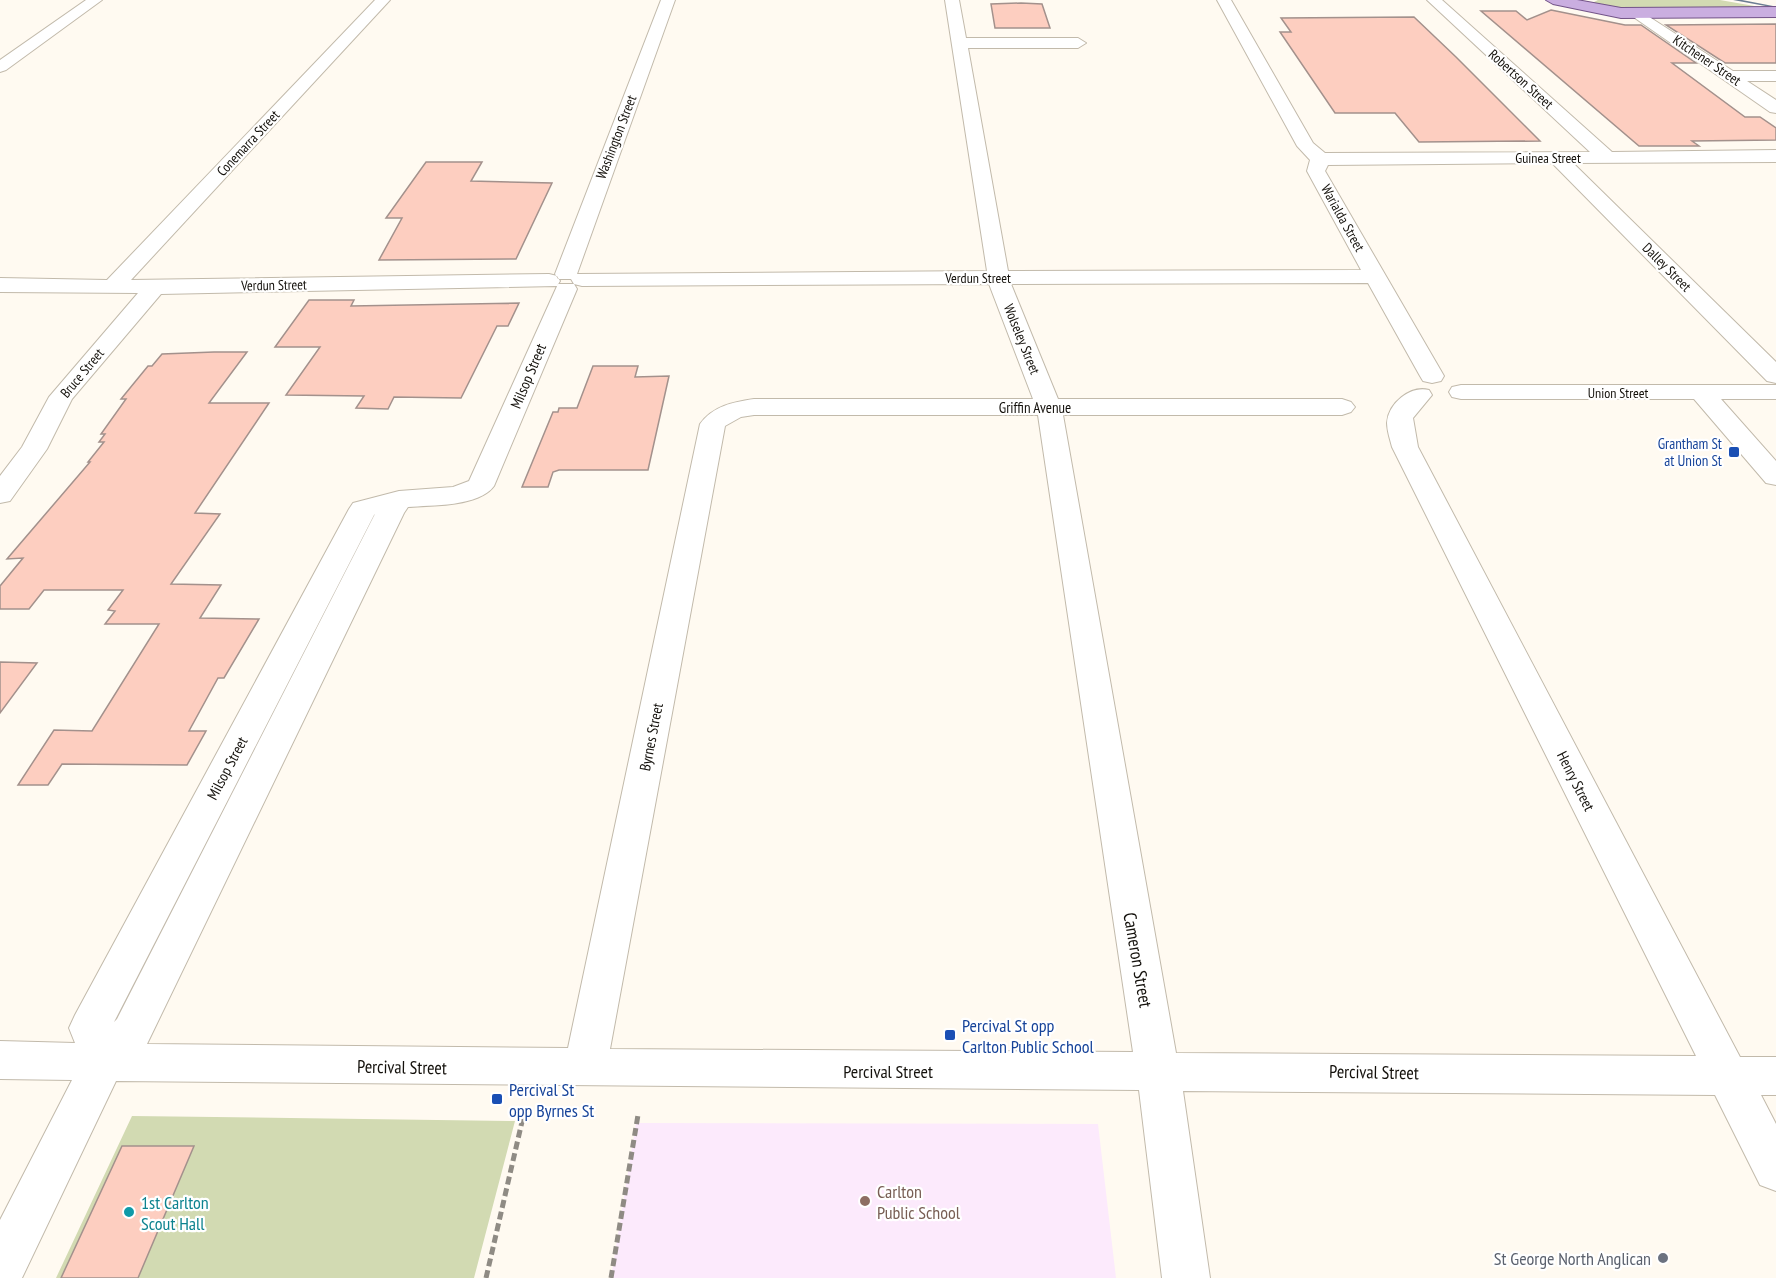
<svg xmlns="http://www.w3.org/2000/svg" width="1776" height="1278" font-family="'PT Sans Narrow',sans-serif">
  <rect width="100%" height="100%" fill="#fffaf1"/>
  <!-- education -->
  <path fill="#fceafc" d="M636,1123l462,1 18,154h-505z"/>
  <!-- green -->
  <path fill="#d2dab2" d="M1598,0h122l40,7h-150l-18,-4z
    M132,1116l383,5 -41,157h-418z"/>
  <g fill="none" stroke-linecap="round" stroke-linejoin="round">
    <!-- stream -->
    <path fill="#6c7d93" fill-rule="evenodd" d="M1733,0h9l31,6 -2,1z"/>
  </g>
  <!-- building -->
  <path fill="#fdcec0" stroke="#a3918c" stroke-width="1.5" d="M1021,3l21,1 8,24h-55l-4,-24z
    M1551,10l74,15h16l55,38h-24l73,54h15l16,11v12l-84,1 7,5h-60l-158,-135h35l11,9z
    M1414,17l42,40 84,84 -121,1 -24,-29h-60l-55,-81h11l-10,-14z
    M1776,24v39h-51l-59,-38z
    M426,162h56l-11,19 81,2 -36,76 -137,1 23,-42h-16z
    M309,300h45l-3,6 168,-3 -11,23h-11l-36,72 -67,-1 -6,12 -32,-1 8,-12 -78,-1 34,-48h-45z
    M214,352h33l-38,51h60l-74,110 25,1 -49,70 50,1 -21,33 59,1 -35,59h-6l-29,53h17l-19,34 -125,-1 -14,21h-30l36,-55 38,1 67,-107h-54l10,-13 -7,-1 15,-20h-79l-15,19h-29v-23l23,-28 -16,1 83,-97h-2l16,-20h-5l6,-8h-4l25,-35h-5l27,-33h4l10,-12z
    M593,366h45l-3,11 34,-1 -21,94h-89l-6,2 -5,15h-26l31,-75h5l1,-4h18z
    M0,662l37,1 -37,50z
    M122,1146h72l-56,132h-77z"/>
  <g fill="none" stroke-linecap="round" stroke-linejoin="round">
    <!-- minor casing -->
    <g stroke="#c2baab" stroke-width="2">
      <path id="minor" d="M86,0h16l-96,70 -6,2v-12z
        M375,0h15l-259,280 418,-6 8,2 3,5 -3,5 -396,8 -89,105 -25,50 -37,52 -10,2v-27l22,-29 27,-50 89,-104 -138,-1v-14l107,2z
        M661,0h14l-98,274 410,-3 -42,-271h14l7,38h112l8,5 -8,5h-110l40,223 353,-1 -54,-99 3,-11 -13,-14 -80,-146h14l82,143 12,10 265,-1 -163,-152h15l170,152 164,-2v12l-203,1 203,199v21l-9,-2 -215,-218 -224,2 -3,6 119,205 -3,5 -9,2 -9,-2 -3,-5 -52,-93 -357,1 47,115h284l9,3 4,5 -4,5 -9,3h-279l113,638 520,3 -304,-609c-2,-8 -5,-16 -5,-24 1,-20 24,-38 42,-33l3,5 -19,23 5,29 322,610h36v38h-15l15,29v67l-16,-6 -45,-90 -532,-4 27,187h-48l-23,-188 -1023,-9 -94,197h-22v-58l72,-140 -72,-1v-38l75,2 -6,-15 6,-13 274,-506 4,-6 46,-12 54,-4 16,-6 89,-197h16l3,5 -83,197c-15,21 -63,19 -86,21l-4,6 -257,531 421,4 132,-624c13,-18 33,-22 54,-25h279l-44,-115 -407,2 -8,-2 -3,-5h-13l-3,-5zM754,415h284l95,637 -523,-3 115,-623 16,-9zM375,514l-258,505 -3,3 260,-507z
        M1637,9l96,62h43v10h-29l29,19v13l-6,-1 -138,-96 -2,-3z
        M1461,385h315v14h-55l55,62v24l-10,-2 -72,-84h-233l-9,-2 -3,-5 3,-5z"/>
    </g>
    <!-- major casing -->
    <g stroke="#735488" stroke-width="2">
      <path id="major" d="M1546,0h31l44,8 155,-1v10l-155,1 -68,-14z"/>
    </g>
    <!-- path -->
    <path stroke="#8f8b84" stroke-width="5" stroke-dasharray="8 4" stroke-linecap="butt" d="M486,1278l38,-165
      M611,1278l27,-163"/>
    <!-- minor -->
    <use href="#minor" fill="#fff" fill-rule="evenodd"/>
    <!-- major -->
    <use href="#major" fill="#caaee0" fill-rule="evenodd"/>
  </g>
  <!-- markers -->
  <g fill="#1a4fb4" stroke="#fff" stroke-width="2">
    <rect x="1728" y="446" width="12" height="12" rx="3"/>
    <rect x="944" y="1029" width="12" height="12" rx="3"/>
    <rect x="491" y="1093" width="12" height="12" rx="3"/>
  </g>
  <circle fill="#8d6e63" stroke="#fff" stroke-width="2" cx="865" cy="1201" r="6"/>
  <circle fill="#0f9aa8" stroke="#fff" stroke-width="2" cx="129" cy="1212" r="6"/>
  <circle fill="#6b7280" stroke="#fff" stroke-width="2" cx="1663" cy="1258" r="6"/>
  <g text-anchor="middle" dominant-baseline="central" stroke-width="4.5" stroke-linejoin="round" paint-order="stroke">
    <!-- far-street labels -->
    <g font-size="14" fill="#14110c" stroke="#fff">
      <text transform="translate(1707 60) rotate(34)">Kitchener Street</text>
      <text transform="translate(1521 79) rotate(42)">Robertson Street</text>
      <text transform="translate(616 137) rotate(-69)">Washington Street</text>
      <text transform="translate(248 143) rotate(-47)">Conemarra Street</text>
      <text x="1548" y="158">Guinea Street</text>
      <text transform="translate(1343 218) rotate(61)">Warialda Street</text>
      <text transform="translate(1667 267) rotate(45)">Dalley Street</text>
      <text x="978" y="278">Verdun Street</text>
      <text transform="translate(274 285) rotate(-1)">Verdun Street</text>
      <text transform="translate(1022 339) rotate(68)">Wolseley Street</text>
      <text transform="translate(82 373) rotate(-50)">Bruce Street</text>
      <text x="1618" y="393">Union Street</text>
    </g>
    <!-- street labels -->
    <g font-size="15" fill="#14110c" stroke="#fff">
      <text transform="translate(528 376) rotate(-67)">Milsop Street</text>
      <text x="1035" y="407">Griffin Avenue</text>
      <text transform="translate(651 737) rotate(-79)">Byrnes Street</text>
      <text transform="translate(227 768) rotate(-62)">Milsop Street</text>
      <text transform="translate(1576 781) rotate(63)">Henry Street</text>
    </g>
    <!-- transit labels -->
    <g font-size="15" fill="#164399" stroke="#fff" text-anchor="end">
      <text x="1722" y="443">Grantham St<tspan x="1722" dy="17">at Union St</tspan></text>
    </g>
    <!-- near-street labels -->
    <g font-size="18" fill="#14110c" stroke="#fff">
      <text transform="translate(1138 960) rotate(80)">Cameron Street</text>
      <text transform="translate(402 1067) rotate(1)">Percival Street</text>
      <text x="888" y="1071">Percival Street</text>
      <text transform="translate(1374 1072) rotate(1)">Percival Street</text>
    </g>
    <!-- near-transit labels -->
    <g font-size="18" fill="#164399" stroke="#fff" text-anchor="start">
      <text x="962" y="1025">Percival St opp<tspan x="962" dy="21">Carlton Public School</tspan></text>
      <text x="509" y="1089">Percival St<tspan x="509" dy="21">opp Byrnes St</tspan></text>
    </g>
    <!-- near-education labels -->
    <g font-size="18" fill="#785e54" stroke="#fff" text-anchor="start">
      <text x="877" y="1191">Carlton<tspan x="877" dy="21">Public School</tspan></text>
    </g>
    <!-- near-culture labels -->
    <g font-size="18" fill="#0d838f" stroke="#fff" text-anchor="start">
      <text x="141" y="1202">1st Carlton<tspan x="141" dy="21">Scout Hall</tspan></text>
    </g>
    <!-- near-worship labels -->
    <g font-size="18" fill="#5b616d" stroke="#fff" text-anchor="end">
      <text x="1651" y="1258">St George North Anglican</text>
    </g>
  </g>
</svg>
